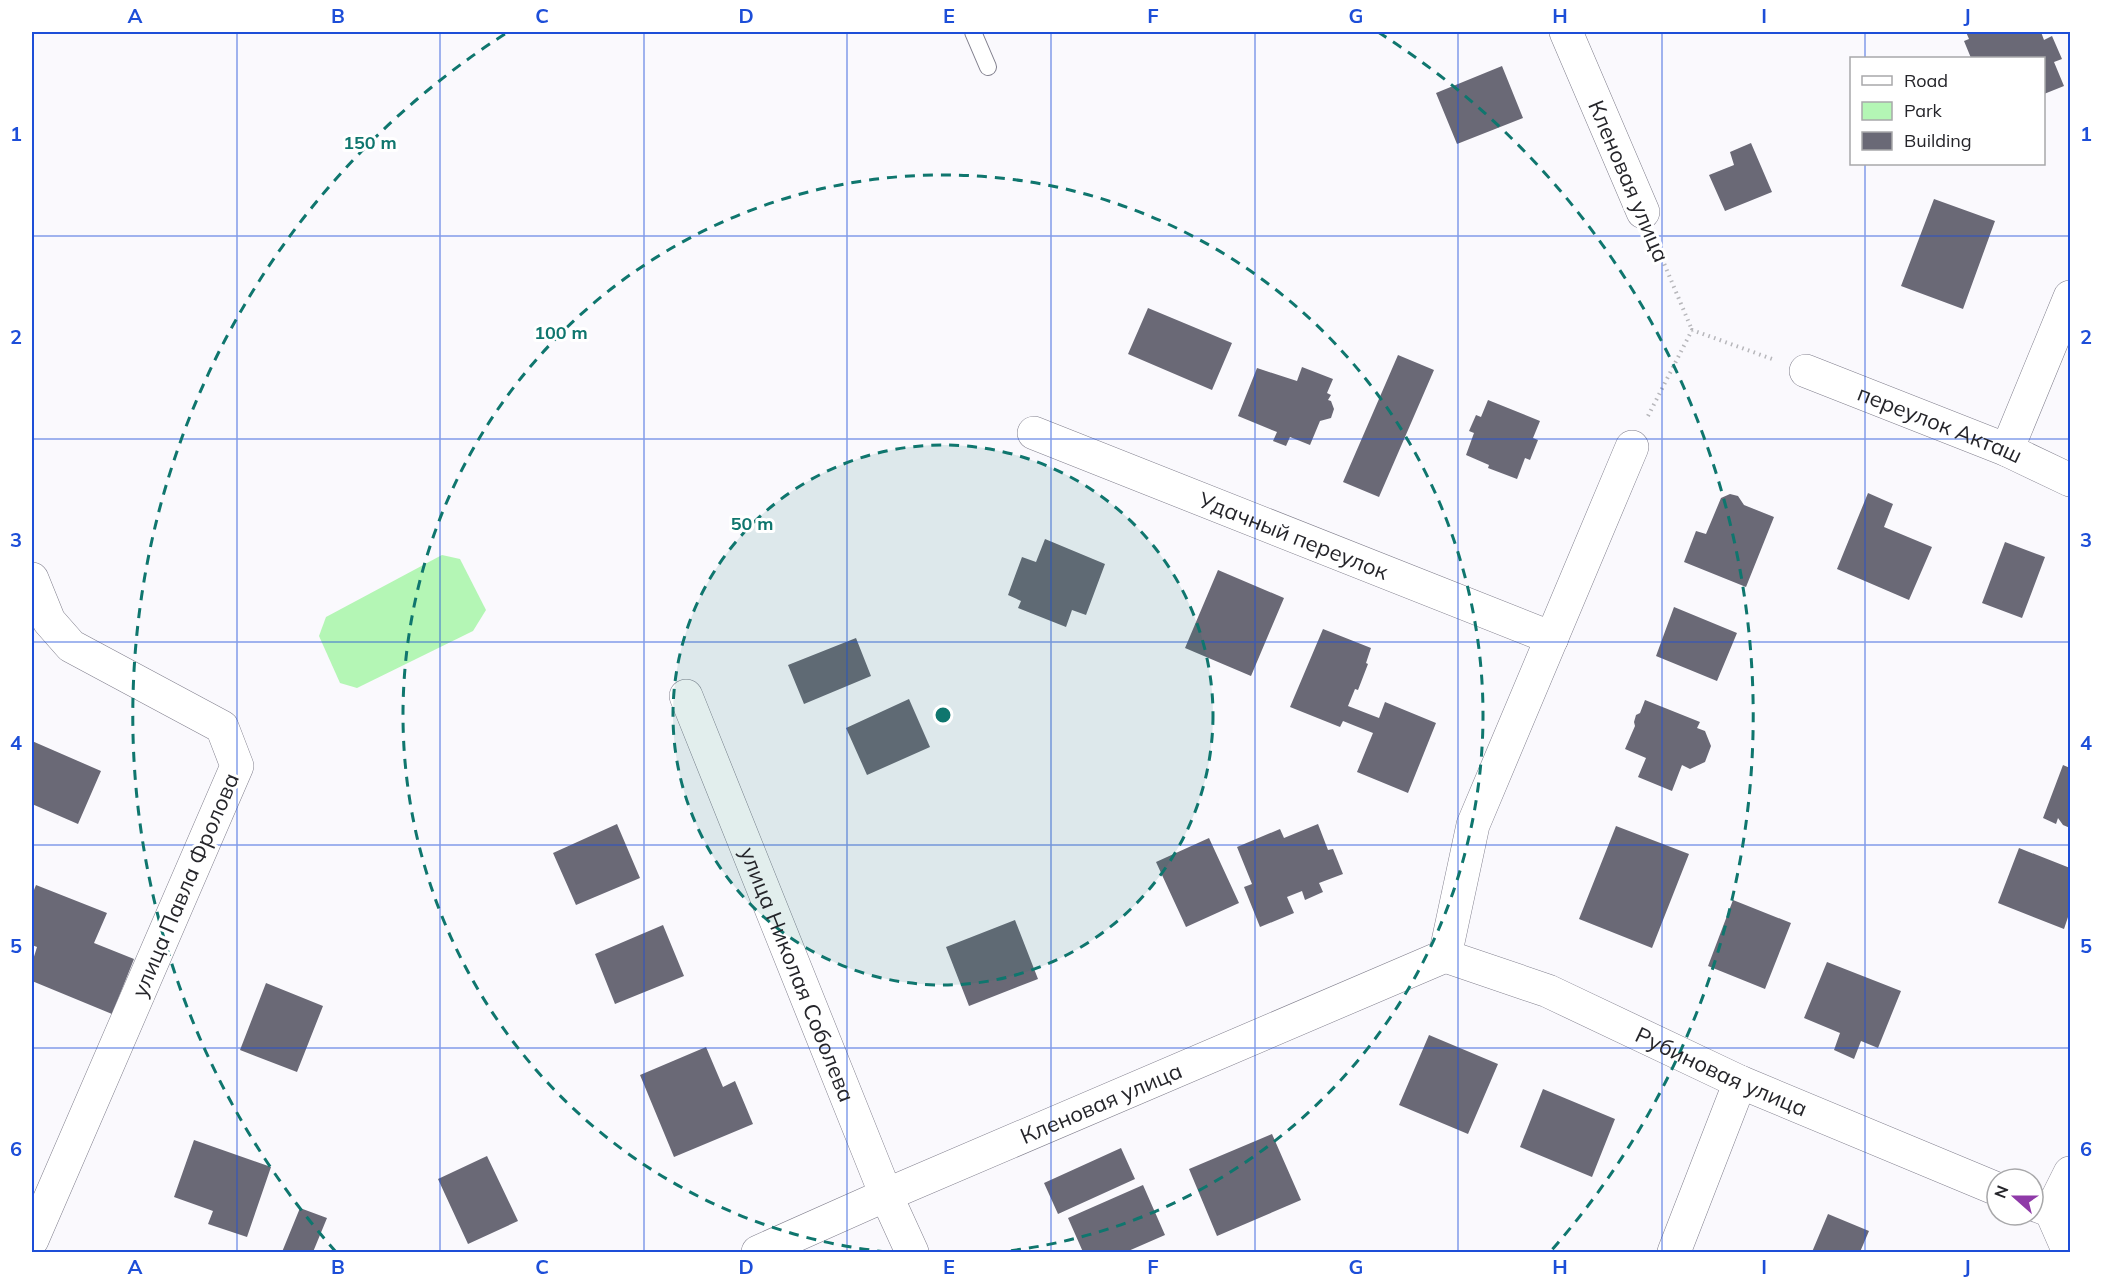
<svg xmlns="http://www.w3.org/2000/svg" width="2102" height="1284" font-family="Mulish,sans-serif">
  <rect width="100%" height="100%" fill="#faf9fd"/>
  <!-- green -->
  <path fill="#b4f6b5" d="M442,555l18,4 26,51 -13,21 -116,57 -17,-5 -21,-47 7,-19z"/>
  <!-- building -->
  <path fill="#6a6976" d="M1966,32h75l3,8 8,-4 10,23 -8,3 10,24 -20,8v-36h-73l-7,-17 5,-2z
    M1502,66l21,52 -66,26 -21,-51z
    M1751,143l21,49 -47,19 -16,-36 25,-10 -4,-13z
    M1934,199l61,22 -32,88 -62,-23z
    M1148,308l84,35 -20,47 -84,-36z
    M1398,355l36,15 -55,127 -36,-15z
    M1302,367l31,12 -6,14 4,2 -3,5 3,1 3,8 -3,9 -11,3 -10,24 -20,-8 -4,9 -13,-5 4,-9 -39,-16 19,-48 40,13z
    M1488,400l52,21 -7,17 5,2 -8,20 -5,-2 -8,21 -29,-11 1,-3 -23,-10 8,-22 -5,-2 7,-16 5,2z
    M1868,493l25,11 -9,23 48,20 -23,53 -72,-31z
    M1730,494l8,2 6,9 30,12 -28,70 -62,-25 12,-31 10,3 15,-36z
    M1045,539l60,25 -19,51 -14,-5 -6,17 -48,-19 3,-7 -13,-6 14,-38 14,5z
    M2005,542l40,15 -23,61 -40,-15z
    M1218,570l66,28 -33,78 -66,-28z
    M1674,607l63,26 -20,48 -61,-25z
    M1323,629l48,19 -5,15 2,1 -10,26 -3,-1 -7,17 31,12 6,-16 51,21 -28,70 -51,-21 16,-39 -30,-12 -3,6 -50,-20z
    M856,638l15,38 -67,28 -16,-39z
    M909,699l21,48 -63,28 -21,-47z
    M1645,700l55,22 -3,6 8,3 6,15 -6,16 -15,7 -8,-4 -10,26 -34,-14 8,-19 -21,-9 10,-23 -1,-4 2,-7 4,-2z
    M32,741l69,30 -23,53 -46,-20z
    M2063,765l7,3v60l-7,-3 -5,-7 -2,6 -13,-6z
    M617,824l23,54 -64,27 -23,-52z
    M1318,824l10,26 5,-1 10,25 -24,9 4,9 -18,8 -3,-9 -15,6 7,16 -34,14 -16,-40 8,-3 -15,-37 43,-18 4,9z
    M1616,826l73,28 -37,94 -73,-29z
    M1209,838l30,65 -53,24 -30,-65z
    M2019,848l51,20v43l-6,18 -66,-26z
    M36,885l71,28 -13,30 40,16 -22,55 -80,-33v-18l5,-16 -5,-2v-50z
    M1733,900l58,23 -26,66 -57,-23z
    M1015,920l23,59 -69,27 -23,-59z
    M663,925l21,51 -69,28 -20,-50z
    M1827,962l74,29 -23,57 -17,-7 -7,18 -20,-9 6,-17 -36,-15z
    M266,983l57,23 -26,66 -57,-22z
    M1429,1035l69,29 -30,70 -69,-29z
    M706,1047l17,40 12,-6 18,43 -79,33 -34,-82z
    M1543,1089l72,30 -23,58 -72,-30z
    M1272,1134l29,66 -84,36 -28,-67z
    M194,1140l77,27 -24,70 -39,-13 5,-13 -39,-14z
    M1121,1148l14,31 -77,35 -14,-31z
    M487,1156l31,65 -50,23 -30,-65z
    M1143,1185l22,50 -39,17h-43l-15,-34z
    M300,1208l27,10 -14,34h-31z
    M1828,1214l41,17 -9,21h-48z"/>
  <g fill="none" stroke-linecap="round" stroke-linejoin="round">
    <!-- lane casing -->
    <g stroke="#807f8d" stroke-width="18">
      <path id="lane" d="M973,32l15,35"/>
    </g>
    <!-- street casing -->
    <g stroke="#807f8d" stroke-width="34">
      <g id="street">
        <path d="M1566,32l77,180"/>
        <path id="s1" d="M1806,371l201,79 63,30"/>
        <path id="s2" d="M1034,433l518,205"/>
        <path d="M2007,450l63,-153"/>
        <path d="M32,579l17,42 22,25 151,81 15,39 -205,474"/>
        <path id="s3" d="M686,696l200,499 26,57"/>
        <path id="s4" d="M1445,956l103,35 192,91 257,107"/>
        <path d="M1445,956l28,-131 159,-378"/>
        <path d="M2033,1204l18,7 18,41"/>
        <path d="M2051,1211l19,-38"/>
        <path id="s5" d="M758,1252l128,-57 559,-239"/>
        <path d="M1674,1252l66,-170"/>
      </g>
    </g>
    <!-- path -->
    <path stroke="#b7b7bb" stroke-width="4" stroke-dasharray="1.5 4.5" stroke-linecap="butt" d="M1655,242l37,88
      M1648,416l44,-86 83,30"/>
    <!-- lane -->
    <use href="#lane" stroke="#fff" stroke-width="16"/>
    <!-- street -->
    <use href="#street" stroke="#fff" stroke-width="33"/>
  </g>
  <!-- grid -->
  <path fill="none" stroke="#1d4ed8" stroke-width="1.5" stroke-opacity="0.55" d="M237,32v1220M440,32v1220M644,32v1220M847,32v1220M1051,32v1220M1255,32v1220M1458,32v1220M1662,32v1220M1865,32v26M1865,164v1088M32,236h2038M32,439h2038M32,642h2038M32,845h2038M32,1048h2038"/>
  <!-- distance rings -->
  <circle cx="943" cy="715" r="270" fill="#0f766e" fill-opacity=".12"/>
  <g fill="none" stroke="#0f766e" stroke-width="3" stroke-dasharray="10 8">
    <circle cx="943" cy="715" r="270"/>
    <path d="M887 1252A540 540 0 1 1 999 1252"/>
    <path d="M336 1252A810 810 0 0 1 508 32M1378 32A810 810 0 0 1 1550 1252"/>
  </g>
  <g text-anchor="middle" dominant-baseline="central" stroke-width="6" stroke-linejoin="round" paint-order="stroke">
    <!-- street labels -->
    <g font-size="22" fill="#25252a" stroke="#fff">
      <text transform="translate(1629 181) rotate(67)">Кленовая улица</text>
      <text stroke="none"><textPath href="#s1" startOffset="144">переулок Акташ</textPath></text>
      <text stroke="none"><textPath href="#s2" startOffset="279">Удачный переулок</textPath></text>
      <text transform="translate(185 885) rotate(-67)">улица Павла Фролова</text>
      <text stroke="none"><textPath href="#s3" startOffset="300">улица Николая Соболева</textPath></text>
      <text stroke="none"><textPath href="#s4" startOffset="300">Рубиновая улица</textPath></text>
      <text stroke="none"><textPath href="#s5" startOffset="374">Кленовая улица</textPath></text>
    </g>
  </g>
  <circle cx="943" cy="715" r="9" fill="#0f766e" stroke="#fff" stroke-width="3"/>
  <g font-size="18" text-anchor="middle" font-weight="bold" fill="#0f766e" stroke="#fff" stroke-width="6" stroke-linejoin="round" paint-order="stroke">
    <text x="370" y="149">150 m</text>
    <text x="561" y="339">100 m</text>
    <text x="752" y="530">50 m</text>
  </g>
  <!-- border -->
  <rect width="2102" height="1284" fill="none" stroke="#ffffff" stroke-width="66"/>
  <!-- legend -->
  <rect x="1850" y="57" width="195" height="108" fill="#ffffff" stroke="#a8a8aa" stroke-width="1.5"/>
  <rect x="1862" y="76" width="30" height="9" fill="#ffffff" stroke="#a8a8aa" stroke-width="1.5"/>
  <text x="1904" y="87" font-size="18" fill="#25252a">Road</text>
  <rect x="1862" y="102" width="30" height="18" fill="#b4f6b5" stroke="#a8a8aa" stroke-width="1.5"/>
  <text x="1904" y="117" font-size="18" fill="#25252a">Park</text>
  <rect x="1862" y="132" width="30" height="18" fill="#6a6976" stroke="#a8a8aa" stroke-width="1.5"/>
  <text x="1904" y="147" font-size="18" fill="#25252a">Building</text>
  <!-- north arrow -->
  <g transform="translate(2015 1197) rotate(291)"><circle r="28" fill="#ffffff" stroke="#a8a8aa" stroke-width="1.5"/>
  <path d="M0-4.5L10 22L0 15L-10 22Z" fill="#8f3aa8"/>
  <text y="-9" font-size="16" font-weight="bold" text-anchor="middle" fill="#25252a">N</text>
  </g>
  <rect x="33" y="33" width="2036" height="1218" fill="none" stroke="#1d4ed8" stroke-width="2"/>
  <g font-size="20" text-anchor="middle" font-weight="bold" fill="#1d4ed8">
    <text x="135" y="23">A</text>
    <text x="338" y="23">B</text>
    <text x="542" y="23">C</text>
    <text x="746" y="23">D</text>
    <text x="949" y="23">E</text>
    <text x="1153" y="23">F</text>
    <text x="1356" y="23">G</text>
    <text x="1560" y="23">H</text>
    <text x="1764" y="23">I</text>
    <text x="1967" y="23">J</text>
    <text x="16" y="141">1</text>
    <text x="2086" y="141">1</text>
    <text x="16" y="344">2</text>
    <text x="2086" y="344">2</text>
    <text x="16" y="547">3</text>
    <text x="2086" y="547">3</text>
    <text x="16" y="750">4</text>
    <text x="2086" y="750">4</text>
    <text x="16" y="953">5</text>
    <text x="2086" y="953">5</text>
    <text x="16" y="1156">6</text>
    <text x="2086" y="1156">6</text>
    <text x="135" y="1274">A</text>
    <text x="338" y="1274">B</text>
    <text x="542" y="1274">C</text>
    <text x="746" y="1274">D</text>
    <text x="949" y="1274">E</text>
    <text x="1153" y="1274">F</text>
    <text x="1356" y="1274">G</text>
    <text x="1560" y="1274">H</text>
    <text x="1764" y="1274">I</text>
    <text x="1967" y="1274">J</text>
  </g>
</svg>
